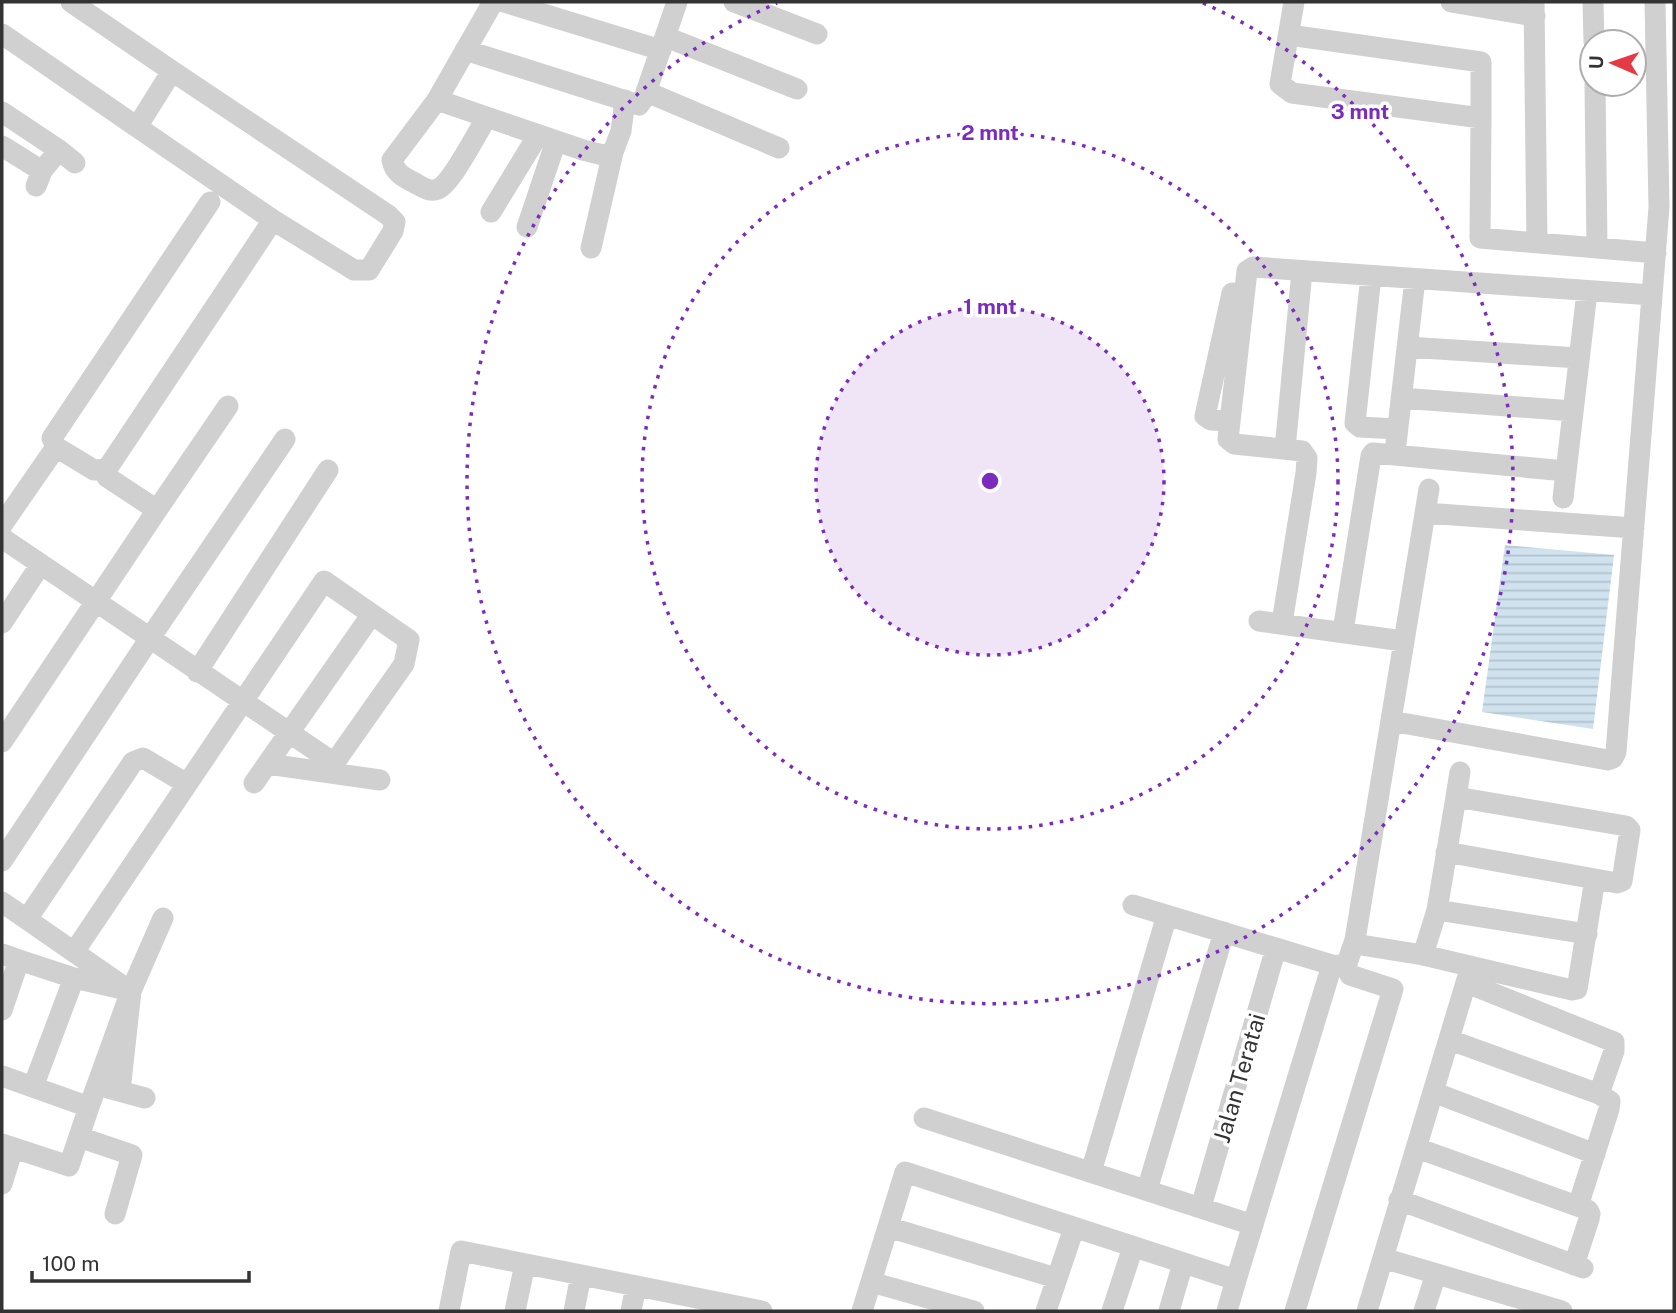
<svg xmlns="http://www.w3.org/2000/svg" width="1676" height="1313" font-family="'Public Sans',sans-serif">
  <defs>
    <pattern id="water-rules" width="6" height="5" patternUnits="userSpaceOnUse" patternTransform="scale(1.75)"><rect width="6" height="5" fill="#cfe2ee"/><path d="M0 2.5h6" fill="none" stroke="#b2c2cd"/></pattern>
  </defs>
  <rect width="100%" height="100%" fill="#fff"/>
  <!-- water -->
  <path fill="url(#water-rules)" d="M1505,545l109,10 -21,174 -111,-17z"/>
  <g fill="none" stroke-linecap="round" stroke-linejoin="round">
    <!-- minor -->
    <path stroke="#d0d0d0" stroke-width="21" d="M504,2l157,48
      M734,2l83,32
      M1294,2l-14,82 12,9 189,25 -1,120 176,15
      M1451,2l84,14
      M1534,2l3,241
      M1593,2l1,40
      M2,34l135,93 35,-56 -101,-69
      M1289,35l192,27v56
      M666,37l131,52
      M465,50l174,55 5,-7 33,-96
      M172,71l216,144 7,7 -2,9 -24,39h-15l-81,-50
      M1595,84l2,164
      M647,92l132,56
      M437,100l146,50 20,5 10,-3 8,-21 4,-31
      M2,112l57,38 -17,21
      M487,117c-9,14 -35,66 -49,72 -9,4 -17,-3 -25,-7 -10,-5 -19,-10 -21,-22l45,-60 56,-98
      M2,146l40,25 -6,15
      M59,150l16,13
      M491,212l47,-77
      M527,227l29,-86
      M591,248l22,-96
      M1371,276l-16,147 5,4 37,2
      M1407,347l172,11
      M1401,398l172,13
      M1230,421l-19,-1 -6,-4 27,-123
      M1396,444l19,-165
      M56,447l38,23 13,-1
      M1285,449l17,-178
      M1429,489l-74,451 6,5 62,10 149,35 5,-1 18,-110 22,4 5,-2 8,-51 -4,-4 -170,-29 4,-25
      M1563,498l24,-206
      M157,510l71,-104
      M1425,513l209,15
      M2,525l54,-78 -4,-9 158,-236
      M2,538l148,100 135,-199
      M1259,621l144,20
      M2,623l39,-59
      M1282,623l24,-150 1,-15 -5,-7 -68,-7 -6,-5 19,-168 6,-4 399,28
      M1343,631l28,-175 2,-3 193,18
      M197,672l131,-202
      M1391,721l217,39 5,-2 3,-6 43,-545 -4,-205
      M2,742l155,-232 -50,-33v-8l166,-249 -136,-93
      M268,764l112,16
      M254,783l118,-169
      M1446,852l149,27
      M2,861l148,-223 184,125
      M2,902l118,82
      M1133,905l199,60
      M1437,910l150,24
      M27,919l106,-157 10,-4 44,26
      M74,952l250,-371 85,59 -5,24 -76,108
      M2,954l17,6 -17,50
      M1423,955l14,-45 19,-113
      M19,960l55,18 57,13 -42,116
      M1467,983l147,59v9l-15,43
      M1450,1040l149,54 11,7 -1,8 -31,97
      M2,1076l87,31 -20,59 -67,-22
      M33,1087l41,-109
      M108,1088l37,10
      M120,1091l11,-100 32,-73
      M1433,1092l162,62
      M924,1118l329,107
      M79,1137l53,18 -17,59
      M1417,1148l171,62 2,4 -1,5 -15,46
      M1091,1172l76,-257
      M2,1184l11,-36
      M1147,1190l77,-258
      M1399,1200l184,68
      M1201,1207l75,-259
      M888,1227l168,51
      M1383,1258l179,53
      M1236,1280l96,-315 14,1
      M871,1282l103,29
      M449,1311l12,-60 301,60
      M515,1311l10,-47
      M574,1311l7,-36
      M631,1311l5,-25
      M862,1311l43,-139 331,108 -9,31
      M1046,1311l28,-83
      M1112,1311l21,-64
      M1169,1311l14,-48
      M1295,1311l98,-322 -43,-14 -4,-9 9,-26
      M1367,1311l104,-345
      M1424,1311l12,-37"/>
  </g>
  <!-- distance rings -->
  <circle cx="990" cy="481" r="174" fill="#7b2cbf" fill-opacity=".12"/>
  <g fill="none" stroke="#7b2cbf" stroke-width="3.5" stroke-dasharray="3.5 7">
    <circle cx="990" cy="481" r="174"/>
    <circle cx="990" cy="481" r="348"/>
    <path d="M1203 3A523 523 0 1 1 777 3"/>
  </g>
  <g text-anchor="middle" dominant-baseline="central" stroke-width="7" stroke-linejoin="round" paint-order="stroke">
    <!-- street labels -->
    <g font-size="23" fill="#333" stroke="#fff">
      <text transform="translate(1239 1078) rotate(-74)">Jalan Teratai</text>
    </g>
  </g>
  <circle cx="990" cy="481" r="10" fill="#7b2cbf" stroke="#fff" stroke-width="3.5"/>
  <g font-size="21" text-anchor="middle" font-weight="bold" fill="#7b2cbf" stroke="#fff" stroke-width="7" stroke-linejoin="round" paint-order="stroke">
    <text x="1360" y="119">3 mnt</text>
    <text x="990" y="140">2 mnt</text>
    <text x="990" y="314">1 mnt</text>
  </g>
  <!-- border -->
  <rect width="1676" height="1313" fill="none" stroke="#333333" stroke-width="7"/>
  <!-- north arrow -->
  <g transform="translate(1613 63) rotate(272)"><circle r="33" fill="#ffffff" stroke="#adadad" stroke-width="2"/>
  <path d="M0-5L12 26L0 18L-12 26Z" fill="#e63946"/>
  <text y="-10" font-size="19" font-weight="bold" text-anchor="middle" fill="#333333">U</text>
  </g>
  <!-- scale -->
  <path d="M32 1271v10h217v-10" fill="none" stroke="#333333" stroke-width="3.5"/>
  <text x="42" y="1271" font-size="21" fill="#333333" stroke="#ffffff" stroke-width="5" paint-order="stroke">100 m</text>
</svg>
